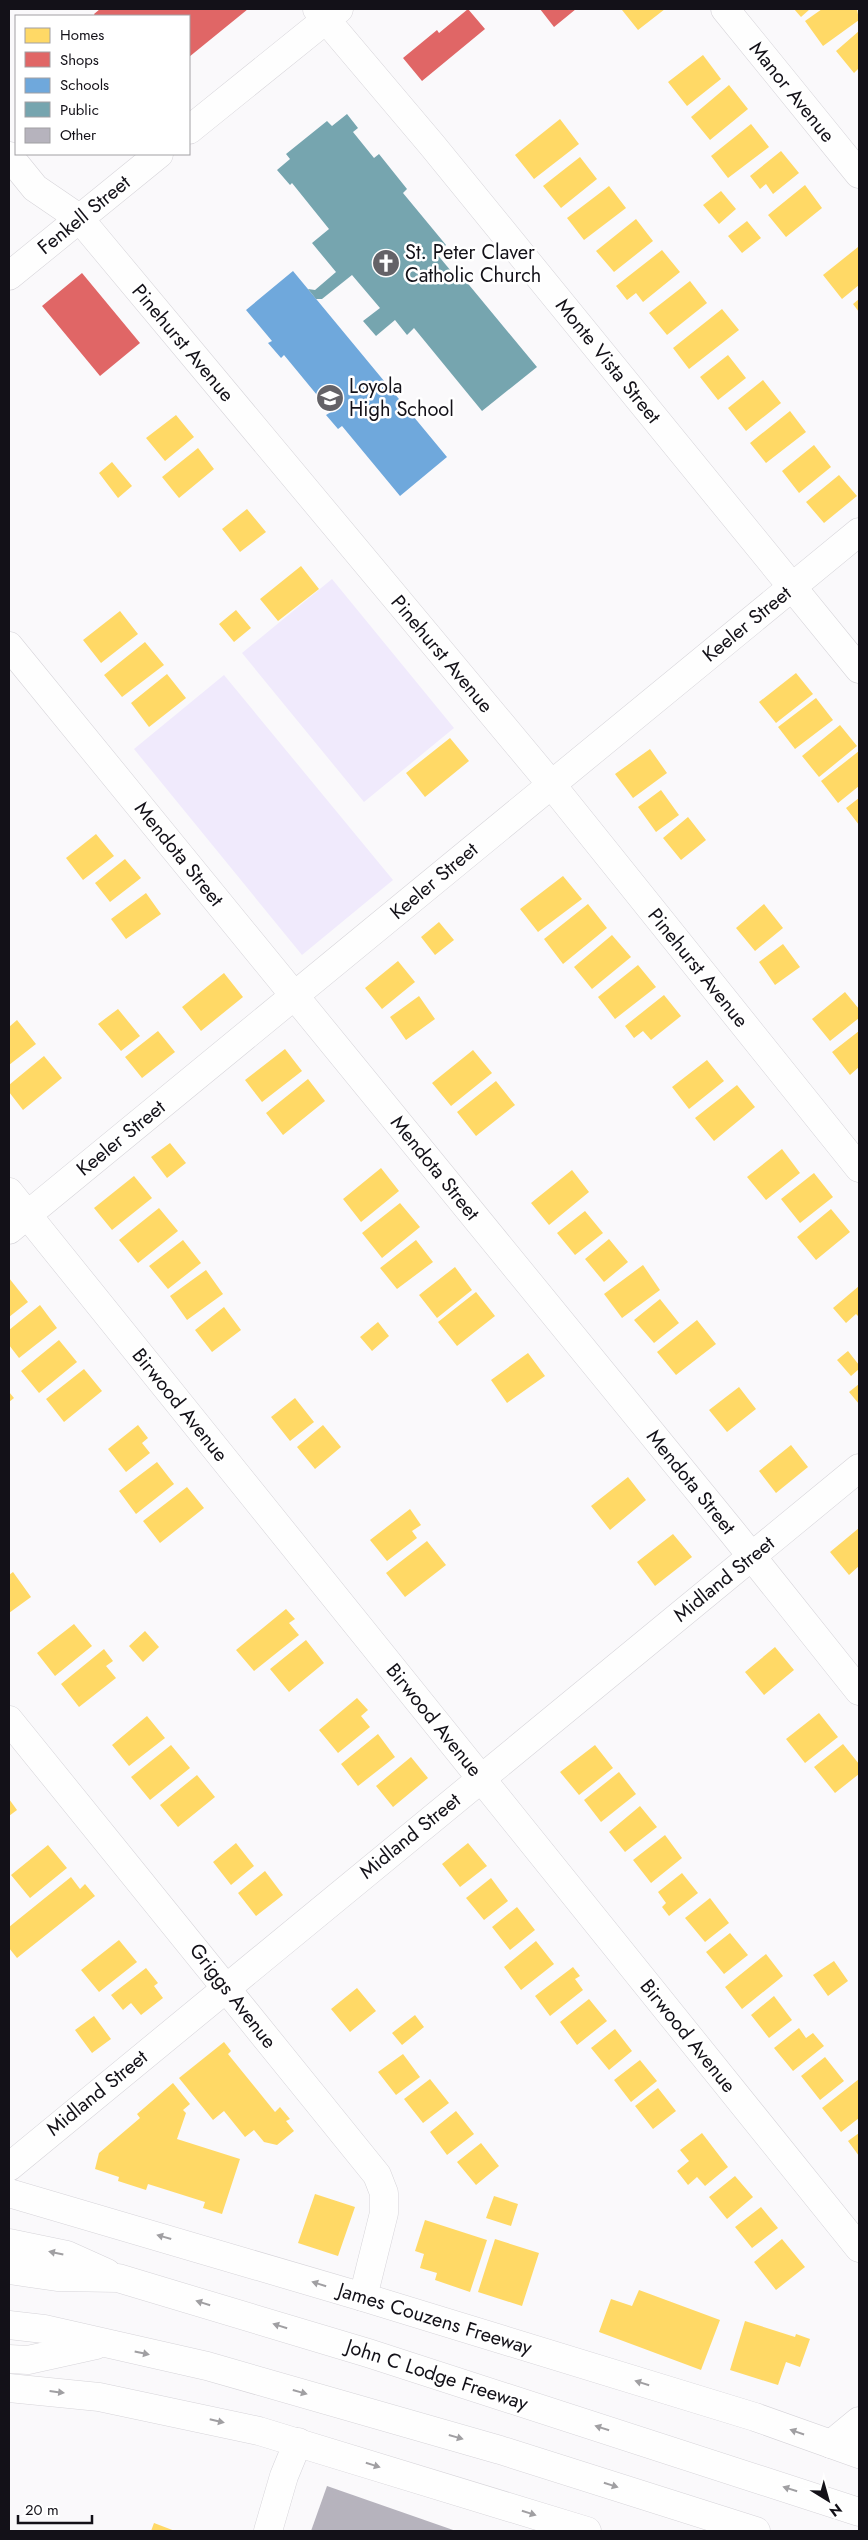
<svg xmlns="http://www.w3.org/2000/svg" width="868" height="2540" font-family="Jost,sans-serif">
  <rect width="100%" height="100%" fill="#faf9fb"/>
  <!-- green -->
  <path fill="#f0eafc" d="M332,579l122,149 -90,74 -122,-149z
    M224,675l169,205 -91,75 -168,-206z"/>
  <!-- homes -->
  <path fill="#ffd966" d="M624,9h41l-27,21 -16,-20z
    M794,9h16l-9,8z
    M822,9h35l2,11 -36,26 -18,-25z
    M859,31v37l-5,5 -18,-22z
    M703,55l18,24 -34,27 -19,-24z
    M729,85l19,24 -38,31 -19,-23z
    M560,119l19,25 -45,35 -19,-24z
    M751,124l18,23 -41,31 -17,-22z
    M781,151l18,22 -26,21 -7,-10 -6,5 -10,-13z
    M580,157l17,22 -36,29 -18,-22z
    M805,185l17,23 -36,29 -18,-22z
    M609,186l17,22 -42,32 -17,-22z
    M721,191l15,18 -17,15 -16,-19z
    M636,219l17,22 -39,31 -18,-21z
    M747,221l14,17 -19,15 -14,-17z
    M858,247l1,38 -17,14 -19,-24z
    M662,250l18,22 -37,30 -7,-9 -9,7 -11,-14z
    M690,281l17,22 -40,32 -18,-22z
    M859,299v13l-6,-8z
    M722,309l17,21 -50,39 -16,-21z
    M728,355l18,23 -28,22 -18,-23z
    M763,380l18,23 -35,28 -18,-23z
    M790,411l16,21 -40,31 -16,-20z
    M176,415l18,22 -29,24 -19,-23z
    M814,445l17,22 -32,26 -17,-22z
    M198,448l16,21 -35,29 -17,-21z
    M112,462l20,24 -14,12 -19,-25z
    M839,475l18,21 -33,27 -18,-21z
    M247,509l19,23 -26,20 -18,-23z
    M301,566l18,23 -41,32 -18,-22z
    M236,610l15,18 -17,14 -15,-18z
    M120,611l18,23 -37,29 -18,-23z
    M145,642l19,23 -42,32 -18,-22z
    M796,673l17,21 -37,29 -17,-21z
    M167,674l19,24 -37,29 -18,-24z
    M816,698l17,22 -38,29 -17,-22z
    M840,725l17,21 -38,31 -17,-21z
    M450,738l19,23 -44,36 -19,-24z
    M650,749l17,24 -34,25 -18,-24z
    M859,751v35l-21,17 -17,-22z
    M661,790l18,25 -23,17 -18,-25z
    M859,798v27l-13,-17z
    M688,817l18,23 -25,20 -18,-22z
    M96,834l18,22 -31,24 -17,-22z
    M125,859l16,19 -31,24 -15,-19z
    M563,876l19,23 -44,33 -18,-23z
    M146,893l15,21 -35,25 -15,-20z
    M588,904l19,24 -44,36 -19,-25z
    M764,904l19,24 -28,23 -19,-23z
    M439,922l15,18 -19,15 -14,-18z
    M612,935l19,22 -39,32 -18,-22z
    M783,944l17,23 -25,18 -16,-23z
    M398,961l17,21 -33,27 -17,-21z
    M638,965l18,22 -41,32 -17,-22z
    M224,973l19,24 -42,34 -19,-24z
    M845,992l14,17v9l-29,23 -18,-22z
    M664,995l17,21 -30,24 -8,-9 -9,7 -9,-12z
    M419,996l16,23 -29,21 -16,-23z
    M118,1009l22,27 -19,15 -23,-27z
    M17,1020l19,24 -27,21v-38z
    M158,1031l17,21 -33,26 -17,-21z
    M859,1031v36l-9,8 -18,-23z
    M285,1049l17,22 -40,31 -17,-22z
    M473,1050l19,23 -41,33 -19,-23z
    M44,1056l18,22 -39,32 -14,-18v-7z
    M707,1060l17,21 -35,28 -17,-22z
    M308,1079l17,22 -42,34 -17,-22z
    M496,1081l19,24 -39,31 -19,-24z
    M737,1085l18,22 -41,34 -19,-23z
    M170,1143l16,20 -19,15 -16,-21z
    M782,1149l18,24 -34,27 -19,-23z
    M381,1168l18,23 -38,31 -18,-23z
    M572,1170l17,22 -40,33 -18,-22z
    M814,1173l19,24 -33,26 -19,-24z
    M134,1176l18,22 -40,32 -18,-22z
    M400,1203l20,24 -38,31 -20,-25z
    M159,1208l19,23 -40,32 -19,-23z
    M831,1209l19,23 -34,28 -19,-23z
    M585,1211l18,22 -28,22 -18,-22z
    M609,1239l19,23 -24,20 -19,-23z
    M183,1240l18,23 -33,26 -19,-23z
    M416,1240l17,22 -36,27 -17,-21z
    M643,1265l17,25 -38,28 -18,-24z
    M455,1267l17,23 -35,28 -18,-23z
    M206,1270l17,24 -36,26 -17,-24z
    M9,1278l19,24 -19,15z
    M859,1286v31l-3,-3 -10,9 -13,-15z
    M476,1292l19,24 -38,30 -19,-24z
    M660,1299l19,24 -25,20 -20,-23z
    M40,1305l17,23 -38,30 -10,-13v-15z
    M224,1307l17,23 -29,22 -17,-22z
    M697,1320l19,24 -40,31 -19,-23z
    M378,1322l11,14 -17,15 -12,-14z
    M59,1340l18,22 -38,31 -18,-22z
    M848,1351l11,14v4l-8,7 -14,-16z
    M528,1353l17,23 -38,27 -16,-23z
    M84,1369l18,22 -38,31 -18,-23z
    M859,1384v20l-10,-12z
    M739,1387l17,22 -29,23 -18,-22z
    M9,1392l5,6 -5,4z
    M295,1398l19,24 -24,19 -19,-24z
    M138,1425l10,13 -6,5 8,10 -24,19 -18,-23z
    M323,1425l18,22 -26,22 -18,-22z
    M791,1445l17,22 -32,26 -17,-22z
    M157,1462l17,22 -38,30 -17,-23z
    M628,1477l18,23 -36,30 -19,-24z
    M187,1487l17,21 -44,35 -17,-22z
    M410,1509l11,16 -9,6 5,7 -30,23 -17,-21z
    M859,1528v38l-10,9 -19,-23z
    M673,1534l19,23 -37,29 -18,-24z
    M427,1541l19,24 -41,32 -19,-24z
    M13,1572l18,25 -22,16v-38z
    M286,1609l9,10 -6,4 10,12 -45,36 -18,-21z
    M74,1624l18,22 -37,30 -18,-23z
    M145,1631l14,16 -16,15 -14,-16z
    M306,1640l18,23 -35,29 -19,-23z
    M775,1647l19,23 -30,25 -19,-23z
    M104,1649l9,12 -7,5 10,12 -37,29 -18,-23z
    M357,1698l11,12 -7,6 9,11 -32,26 -19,-23z
    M819,1713l19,24 -33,26 -19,-24z
    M147,1716l18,22 -36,28 -17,-21z
    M378,1734l17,23 -37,29 -17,-22z
    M843,1744l16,20v10l-24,19 -21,-26z
    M171,1745l19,23 -40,32 -19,-23z
    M595,1745l18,23 -34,27 -19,-23z
    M411,1757l17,21 -35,29 -17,-21z
    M619,1772l17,22 -35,28 -17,-22z
    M197,1775l18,22 -37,30 -18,-22z
    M9,1799l8,11 -8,6z
    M640,1806l17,21 -32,25 -16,-20z
    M665,1835l17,23 -31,25 -18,-23z
    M236,1843l18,23 -23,19 -18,-23z
    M468,1843l19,23 -27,21 -18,-23z
    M48,1845l19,23 -37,30 -19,-23z
    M265,1871l18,24 -27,21 -18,-23z
    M682,1873l16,20 -29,23 -7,-9 4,-4 -8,-11z
    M71,1877l9,12 5,-5 10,12 -78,62 -8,-10v-21z
    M491,1878l17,23 -24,19 -18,-22z
    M710,1898l19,25 -24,19 -20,-24z
    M517,1907l18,23 -25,20 -18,-23z
    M730,1933l18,22 -24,19 -18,-22z
    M119,1940l18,22 -38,30 -18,-22z
    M536,1941l18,23 -33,26 -17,-23z
    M766,1954l17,22 -41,33 -17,-22z
    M834,1961l14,20 -20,15 -15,-21z
    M573,1967l7,9 -5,3 8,11 -33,26 -15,-20z
    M146,1968l12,15 -4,3 9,12 -22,17 -10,-12 -8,7 -12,-15z
    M357,1988l19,23 -26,21 -19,-23z
    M774,1996l18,24 -23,18 -18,-23z
    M589,1999l18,22 -30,24 -17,-23z
    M415,2015l9,12 -22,18 -10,-12z
    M94,2016l17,23 -19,14 -17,-23z
    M799,2028l7,10 7,-5 11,13 -31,25 -19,-23z
    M615,2029l17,22 -23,19 -18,-22z
    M224,2042l7,9 -3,3 47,58 5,-5 10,12 -4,2 8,10 -17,14 -13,-3 -10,-12 -9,7 -21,-26 -11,9 -34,-42z
    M403,2054l17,23 -24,18 -18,-23z
    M825,2057l19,24 -24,19 -19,-24z
    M640,2060l17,21 -26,21 -17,-22z
    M430,2079l19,24 -26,20 -19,-24z
    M859,2079v39l-18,14 -19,-24z
    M173,2083l17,21 -7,6 3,3 -9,26 63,20 -18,55 -19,-6 2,-6 -57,-18 -2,6 -28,-9 1,-4 -24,-8 4,-16 41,-35 -3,-4z
    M658,2088l18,23 -23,18 -18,-23z
    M456,2111l18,23 -27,21 -17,-23z
    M702,2133l26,34 -23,19 -8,-9 -9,8 -11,-14 12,-10 -9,-11z
    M859,2133v23l-11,-15z
    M481,2143l18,23 -23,19 -19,-23z
    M735,2176l18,21 -26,22 -18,-22z
    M315,2194l40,13 -17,49 -40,-13z
    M494,2196l24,8 -7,22 -25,-8z
    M761,2207l17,21 -26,20 -17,-21z
    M425,2220l62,20 -17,52 -35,-12 2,-7 -17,-5 4,-14 -9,-3z
    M495,2239l44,14 -17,53 -44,-14z
    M782,2239l23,28 -29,23 -22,-28z
    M639,2290l81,30 -19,50 -102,-38 12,-33 21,7z
    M745,2321l50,16 1,-3 14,5 -10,28 -14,-5 -8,23 -48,-15z
    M154,2523l21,8h-24z"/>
  <!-- shops -->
  <path fill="#e06666" d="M100,9h148l-59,48v-41h-94l-1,-2z
    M468,9l17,20 -63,52 -19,-23 34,-28 2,3z
    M540,9h36l-22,18z
    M82,273l58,70 -40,33 -58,-70z"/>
  <!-- schools -->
  <path fill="#6fa8dc" d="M293,271l154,186 -47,39 -58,-70 -4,3 -12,-14 5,-3 -47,-57 -3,3 -13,-15 4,-2 -26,-31z"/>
  <!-- public -->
  <path fill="#76a5af" d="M347,114l11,14 -5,4 21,26 5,-4 28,35 -4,4 43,52 -10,8 20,24 4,-3 77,93 -55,44 -68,-83 -7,7 -12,-15 -19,16 -13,-15 17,-13 -28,-33 -30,24h-6l-8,-10 7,1 21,-18 -24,-29 17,-14 -37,-46 -2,2 -13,-15 13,-11 -4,-5 41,-33 5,5z"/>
  <!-- building -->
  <path fill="#b6b3bd" d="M327,2486l129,45h-145z"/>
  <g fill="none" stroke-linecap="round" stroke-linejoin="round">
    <!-- minor casing -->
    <g stroke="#d6d4d9" stroke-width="29">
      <path id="minor" d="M317,9l115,136 427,524
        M725,9l134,165
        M189,130l150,-121
        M9,156l26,32 44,30 472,566 308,384
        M9,276l150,-122
        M9,646l724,887 126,158
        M9,1192l850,1056
        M9,1230l850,-698
        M9,1720l368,455 7,18v20l-21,84
        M9,2167l850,-699
        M831,2444l28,-23
        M268,2531l16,-55 14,-34"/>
    </g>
    <!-- major casing -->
    <g stroke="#d6d4d9" stroke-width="29">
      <path id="major" d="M9,2193l354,104 392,120 104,37
        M9,2388l90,9 160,34 328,100"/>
    </g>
    <!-- highway casing -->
    <g stroke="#d6d4d9" stroke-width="29">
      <path id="highway" d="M9,2243l58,12 40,18
        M9,2270l48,7 61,1 250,75 491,159
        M9,2325l35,4 163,37 293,84 256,81
        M9,2359l19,1 68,-15"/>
    </g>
    <!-- minor -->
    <use href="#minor" stroke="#fefefe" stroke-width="28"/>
    <!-- major -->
    <use href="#major" stroke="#fefefe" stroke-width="28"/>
    <!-- highway -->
    <use href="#highway" stroke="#fefefe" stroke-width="28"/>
  </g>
  <!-- one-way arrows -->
  <defs><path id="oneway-solid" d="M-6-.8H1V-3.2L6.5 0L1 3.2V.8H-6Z" transform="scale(1.25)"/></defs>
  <g fill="#a09fa2">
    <use href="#oneway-solid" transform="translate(164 2237) rotate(-164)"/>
    <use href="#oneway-solid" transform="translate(56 2253) rotate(-168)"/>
    <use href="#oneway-solid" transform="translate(319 2284) rotate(-163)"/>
    <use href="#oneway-solid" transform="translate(203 2303) rotate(-163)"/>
    <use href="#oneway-solid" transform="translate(280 2326) rotate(-163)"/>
    <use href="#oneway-solid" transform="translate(142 2353) rotate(12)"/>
    <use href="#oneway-solid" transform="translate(642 2383) rotate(-163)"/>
    <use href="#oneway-solid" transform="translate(57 2392) rotate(7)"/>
    <use href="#oneway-solid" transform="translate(300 2392) rotate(16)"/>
    <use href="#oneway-solid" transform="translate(217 2421) rotate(13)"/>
    <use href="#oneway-solid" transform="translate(602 2428) rotate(-162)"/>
    <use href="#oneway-solid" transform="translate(797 2432) rotate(-161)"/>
    <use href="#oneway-solid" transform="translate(456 2437) rotate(16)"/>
    <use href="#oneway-solid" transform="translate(373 2465) rotate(17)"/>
    <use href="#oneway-solid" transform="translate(611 2485) rotate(18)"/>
    <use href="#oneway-solid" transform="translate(790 2489) rotate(-162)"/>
    <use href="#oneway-solid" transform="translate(529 2513) rotate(18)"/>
  </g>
  <!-- icons -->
  <defs>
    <g id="church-disc" transform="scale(1.4375)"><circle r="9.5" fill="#646267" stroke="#fff"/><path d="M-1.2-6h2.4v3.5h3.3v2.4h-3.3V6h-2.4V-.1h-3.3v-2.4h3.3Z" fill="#fff"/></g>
    <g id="school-disc" transform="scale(1.4375)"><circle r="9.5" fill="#646267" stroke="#fff"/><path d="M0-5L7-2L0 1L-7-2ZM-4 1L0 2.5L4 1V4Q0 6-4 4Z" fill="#fff"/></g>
  </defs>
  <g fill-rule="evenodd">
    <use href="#church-disc" x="386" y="263"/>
    <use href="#school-disc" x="330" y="398"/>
  </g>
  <g text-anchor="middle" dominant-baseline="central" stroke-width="5" stroke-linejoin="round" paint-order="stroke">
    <!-- street labels -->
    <g font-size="20" fill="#131118" stroke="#fff">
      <text transform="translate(792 92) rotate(51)">Manor Avenue</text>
      <text transform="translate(84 215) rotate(-39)">Fenkell Street</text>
      <text transform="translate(183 343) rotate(50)">Pinehurst Avenue</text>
      <text transform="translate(608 361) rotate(51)">Monte Vista Street</text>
      <text transform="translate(747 624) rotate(-39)">Keeler Street</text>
      <text transform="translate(442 654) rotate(50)">Pinehurst Avenue</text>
      <text transform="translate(179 854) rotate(51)">Mendota Street</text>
      <text transform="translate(434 881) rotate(-40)">Keeler Street</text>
      <text transform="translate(698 968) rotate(51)">Pinehurst Avenue</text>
      <text transform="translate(121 1138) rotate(-39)">Keeler Street</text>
      <text transform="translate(435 1168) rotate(51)">Mendota Street</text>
      <text transform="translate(180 1405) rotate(51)">Birwood Avenue</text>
      <text transform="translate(691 1482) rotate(51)">Mendota Street</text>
      <text transform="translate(724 1579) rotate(-39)">Midland Street</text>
      <text transform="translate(434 1720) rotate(51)">Birwood Avenue</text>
      <text transform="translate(410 1836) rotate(-39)">Midland Street</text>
      <text transform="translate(233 1996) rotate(52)">Griggs Avenue</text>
      <text transform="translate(688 2036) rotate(51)">Birwood Avenue</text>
      <text transform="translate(97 2093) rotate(-39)">Midland Street</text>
      <text transform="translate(435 2319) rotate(17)">James Couzens Freeway</text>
      <text transform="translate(437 2375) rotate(18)">John C Lodge Freeway</text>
    </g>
    <!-- poi labels -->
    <g font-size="20" fill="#131118" stroke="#fff" text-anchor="start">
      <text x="405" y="252">St. Peter Claver<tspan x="405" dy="23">Catholic Church</tspan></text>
      <text x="349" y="386">Loyola<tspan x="349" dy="23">High School</tspan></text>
    </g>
  </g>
  <!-- border -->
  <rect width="868" height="2540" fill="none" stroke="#131118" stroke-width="20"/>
  <!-- legend -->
  <rect x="15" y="15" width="175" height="140" fill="#ffffff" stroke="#a1a0a3"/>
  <rect x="25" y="28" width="25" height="15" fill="#ffd966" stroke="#a1a0a3"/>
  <text x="60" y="40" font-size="15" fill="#131118">Homes</text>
  <rect x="25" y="52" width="25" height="15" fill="#e06666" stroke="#a1a0a3"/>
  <text x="60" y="65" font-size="15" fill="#131118">Shops</text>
  <rect x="25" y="78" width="25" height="15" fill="#6fa8dc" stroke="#a1a0a3"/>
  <text x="60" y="90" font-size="15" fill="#131118">Schools</text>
  <rect x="25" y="102" width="25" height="15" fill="#76a5af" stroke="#a1a0a3"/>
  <text x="60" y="115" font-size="15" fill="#131118">Public</text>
  <rect x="25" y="128" width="25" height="15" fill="#b6b3bd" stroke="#a1a0a3"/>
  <text x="60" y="140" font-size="15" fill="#131118">Other</text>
  <!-- north arrow -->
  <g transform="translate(828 2500) rotate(143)" stroke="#ffffff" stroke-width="4" paint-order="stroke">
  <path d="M0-4L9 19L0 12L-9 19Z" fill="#131118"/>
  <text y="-8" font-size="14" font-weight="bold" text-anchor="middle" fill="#131118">N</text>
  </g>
  <!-- scale -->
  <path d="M18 2515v8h74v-8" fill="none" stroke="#131118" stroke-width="2.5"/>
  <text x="25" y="2515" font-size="15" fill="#131118" stroke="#ffffff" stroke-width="4" paint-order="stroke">20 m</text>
</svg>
